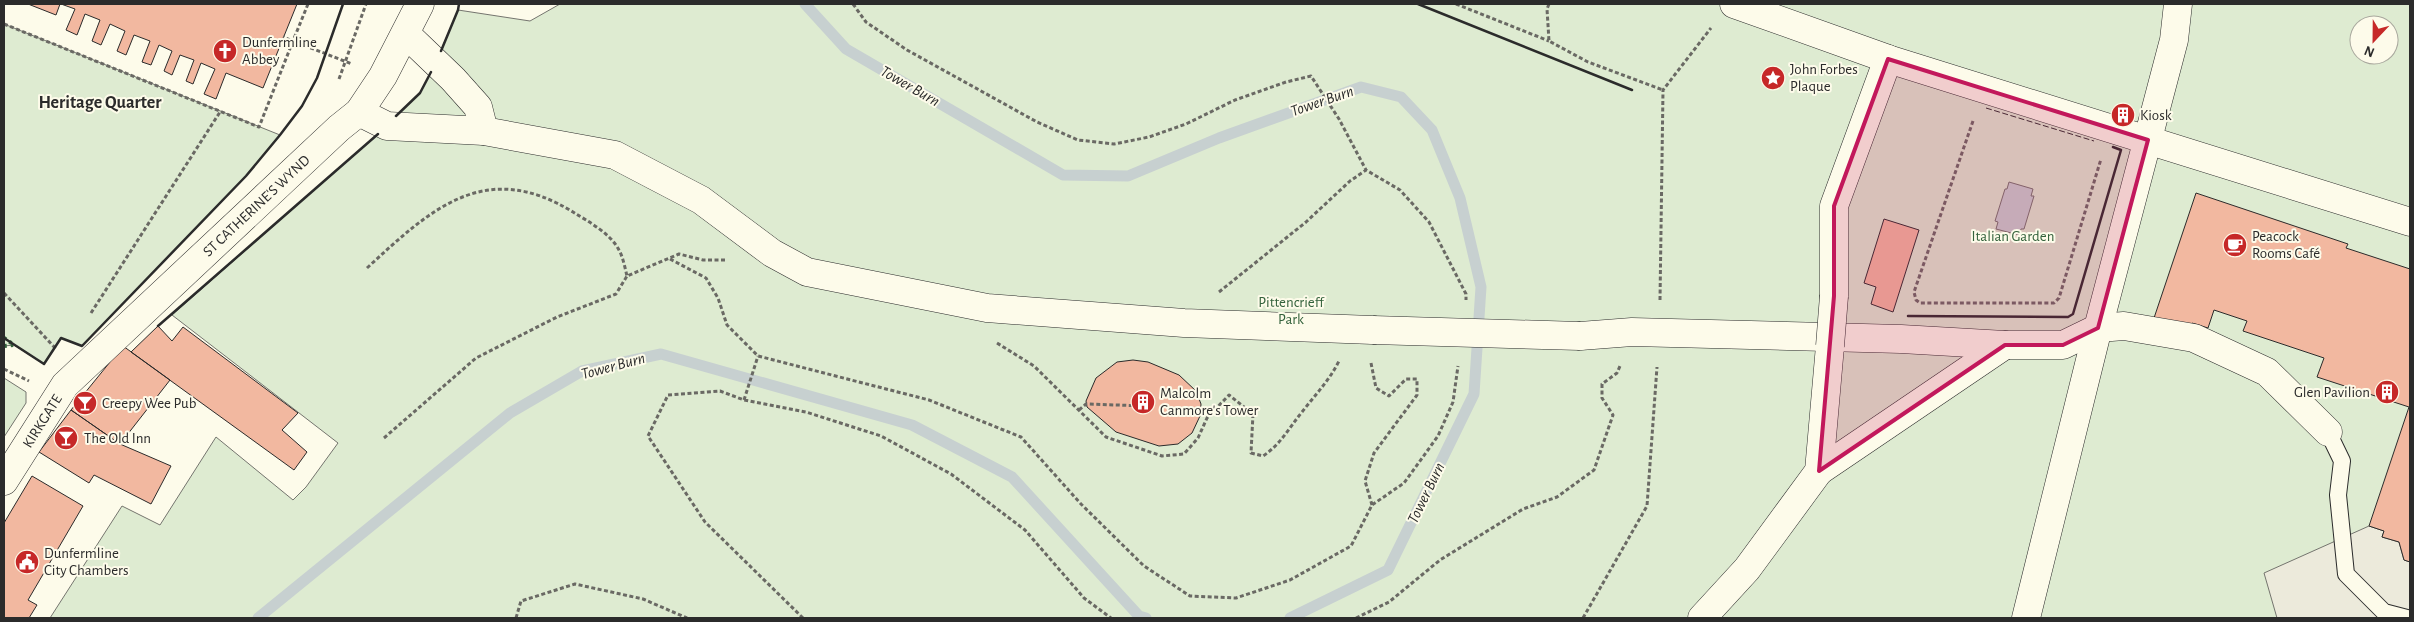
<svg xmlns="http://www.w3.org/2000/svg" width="2414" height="622" font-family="'Alegreya Sans',sans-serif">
  <rect width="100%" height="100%" fill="#fdfbea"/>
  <!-- green -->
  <path fill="#deebd1" stroke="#74746e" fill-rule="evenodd" d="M560,4h1850v614h-2360l72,-112 38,19 56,-88 77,63 13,-13 32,-44 -166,-128 215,-189 33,-33 16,-31 22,-52 72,11zM2359,25h30v30h-30z
    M4,24l276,111 -34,41 -164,170 -21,-8 -17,26 -30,-19 -10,1z
    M4,378l22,14v11l-22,34z"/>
  <!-- parking -->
  <path fill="#eceadb" stroke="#74746e" d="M2369,526l15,5 -2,6 17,5 5,18 6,2v56h-133l-13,-45z"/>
  <!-- water -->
  <path fill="#c7d0d0" stroke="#74746e" d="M2009,182l24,7 -2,7h3l-10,33h-3l-2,6 -23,-6 2,-7 -3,-1 10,-32h2z"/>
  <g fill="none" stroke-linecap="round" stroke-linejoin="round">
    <!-- stream -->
    <path stroke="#c7d0d0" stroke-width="11" d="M805,4l41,45 217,126 65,1 91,-38 142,-51 40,10 31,33 28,68 21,89 -7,107 -86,176 -98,48
      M258,618l252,-205 72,-42 79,-17 251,71 100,52 127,139 7,2"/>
  </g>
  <!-- building -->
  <path fill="#f2b8a0" stroke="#2b2b2b" d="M28,4h32l-4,11z
    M61,4h236l-34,84 -37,-15 -10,26 -12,-5 11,-25 -14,-6 -8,21 -7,-3 8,-21 -14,-5 -8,20 -8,-4 8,-20 -13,-6 -8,20 -9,-3 8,-21 -16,-6 -8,20 -9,-4 8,-20 -15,-7 -9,21 -9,-4 8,-21 -15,-6 -8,21 -11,-5 9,-21z
    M2126,107l5,11 -10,4 -5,-10z
    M2196,193l152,51 -2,4 64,21v293l-6,-2 -5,-18 -17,-5 2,-6 -15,-5 40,-119 -92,-30 7,-19 -81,-27 4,-10 -33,-11 -6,18 -16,-5 -4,11 -35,-13z
    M1884,219l35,11 -26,82 -22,-8 5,-17 -12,-4z
    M158,326l14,15 11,-14 115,86 -16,17 25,22 -13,18 -163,-118z
    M123,346l47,34 -50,64 -49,-34z
    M1133,360l15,2 31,13 17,16 5,13 -1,12 -8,17 -14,11 -19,2 -43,-14 -29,-25 -1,-6 10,-23 21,-16z
    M71,410l49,34 51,22 -20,38 -57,-29 -5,8 -50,-31z
    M32,476l51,30 -55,94 9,5 -8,13h-25v-95z"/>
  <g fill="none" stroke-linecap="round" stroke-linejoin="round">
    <!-- lane casing -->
    <g stroke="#2b2b2b" stroke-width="18">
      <path id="lane" d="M2328,432l14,29 -4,34 8,79 38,38 23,6"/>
    </g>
    <!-- street casing -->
    <g stroke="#2b2b2b" stroke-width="29">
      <g id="street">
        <path d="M1734,4l154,55 522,163"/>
        <path d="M406,34l47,45 25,28 6,24"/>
        <path d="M359,112l28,14 97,5 131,24 86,45 71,53 35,19 180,36 197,15 189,7"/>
        <path d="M1834,296v-90l54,-147"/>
        <path d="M1580,336l52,-4 269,7 104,6h58l35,-17 26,-2 70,12 73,34 61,60"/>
        <path d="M1819,471l186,-126"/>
        <path id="s1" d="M4,481l61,-96 274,-257 20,-16 24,-36 37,-72"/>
        <path d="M1702,618l45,-49 72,-98 11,-125"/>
        <path d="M2026,618l72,-290 76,-288 4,-36"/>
      </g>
    </g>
    <!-- path -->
    <path stroke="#6a6964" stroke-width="3" stroke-dasharray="4 2.5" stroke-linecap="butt" d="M308,4l-15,37 59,23
      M853,4l13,18 41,28 130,72 41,18 36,4 35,-7 37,-13 49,-24 51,-18 25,-6 28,43 27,51
      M1456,4l93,37
      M1549,4l-2,5 2,32 39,21 75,28
      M4,24l255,103 34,-86 -10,-4
      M339,79l27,-75
      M1973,121l-59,171 2,8 4,3h134l5,-5 42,-139
      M670,259l36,19 12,20 9,27 31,31 171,44 92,37 60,67 63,62 46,30 46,2 54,-18 61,-34 21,-41 32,-22 34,-47 15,-34 5,-36
      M367,268c64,-59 118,-110 206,-56 16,10 37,21 46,38 4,7 6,18 8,26l52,-22 24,6h23
      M1219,292l87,-70 44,-41 16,-11 34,20 29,32 37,72v6
      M4,293l52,56
      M1660,300l3,-210 48,-62
      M91,313l129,-201
      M997,343l37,23 72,71 56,19 22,-2 14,-16 9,-20 22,-23 24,19 -2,39 12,3c18,-12 26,-28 39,-44 13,-17 27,-31 37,-51
      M1371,363l5,25 13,8 17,-17h11v16l-43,58 -9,28 7,24
      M4,369l25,12
      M744,400l14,-44
      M1079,410l7,-6 62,2
      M384,438l92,-80 81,-41 59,-23 11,-18
      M516,618l5,-17 54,-17 68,15 44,19
      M803,618l-98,-96 -57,-86 20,-41 52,-4 24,9 62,12 75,24 70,38 74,56 59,68 27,20
      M1356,618l33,-16 51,-42 83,-51 34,-12 37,-27 19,-55 -11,-17v-14l15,-11 3,-7
      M1583,618l64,-112 10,-139"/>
    <!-- lane -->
    <use href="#lane" stroke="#fdfbea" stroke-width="16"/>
    <!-- street -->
    <use href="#street" stroke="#fdfbea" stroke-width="28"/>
    <!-- street-bridge casing -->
    <g stroke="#2b2b2b" stroke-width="29" stroke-linecap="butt">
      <path id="street-bridge" d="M1373,330l207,6
        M1830,346l4,-50"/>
    </g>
    <!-- street-bridge -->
    <use href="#street-bridge" stroke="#fdfbea" stroke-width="28"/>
    <!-- hedge -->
    <path stroke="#34623c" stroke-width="4" stroke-dasharray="2.5 4" stroke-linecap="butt" d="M4,338l10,7 -10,1"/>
    <!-- fence -->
    <path stroke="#2b2b2b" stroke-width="1" stroke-dasharray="6 2.5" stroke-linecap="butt" d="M1986,108l108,33"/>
    <!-- wall -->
    <path stroke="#2b2b2b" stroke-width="2.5" d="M1418,4l214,86
      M441,51l17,-41 1,-6
      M396,116l24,-23 11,-21
      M1908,316l160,1 5,-3 48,-164 -8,-3
      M158,326l220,-192
      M4,338l40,26 17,-26 21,8 164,-170 34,-41 22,-29 15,-28 26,-74"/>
  </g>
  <!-- marked area -->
  <path fill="#c2185b" fill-opacity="0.2" stroke="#c2185b" stroke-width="4" stroke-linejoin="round" d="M1888,59l260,81 -50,188 -35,17h-58l-186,126 15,-175v-90z"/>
  <!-- icons -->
  <defs>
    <g id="church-disc" transform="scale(1.25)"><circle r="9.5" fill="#c62828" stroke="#fdfbea"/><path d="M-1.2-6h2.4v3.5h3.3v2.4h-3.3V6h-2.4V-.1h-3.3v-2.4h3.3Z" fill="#fff"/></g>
    <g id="sight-disc" transform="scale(1.25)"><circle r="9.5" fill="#c62828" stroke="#fdfbea"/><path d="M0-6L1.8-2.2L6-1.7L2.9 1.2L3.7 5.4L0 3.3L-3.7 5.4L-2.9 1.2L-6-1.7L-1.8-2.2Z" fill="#fff"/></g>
    <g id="building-disc" transform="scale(1.25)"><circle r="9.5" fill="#c62828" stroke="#fdfbea"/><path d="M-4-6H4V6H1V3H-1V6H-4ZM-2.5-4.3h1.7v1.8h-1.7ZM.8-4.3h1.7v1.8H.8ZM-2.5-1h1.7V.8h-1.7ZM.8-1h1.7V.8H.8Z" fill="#fff"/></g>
    <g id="cafe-disc" transform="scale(1.25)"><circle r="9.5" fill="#c62828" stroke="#fdfbea"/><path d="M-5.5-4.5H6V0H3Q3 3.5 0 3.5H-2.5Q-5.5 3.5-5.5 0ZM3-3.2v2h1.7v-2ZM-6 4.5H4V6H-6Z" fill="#fff"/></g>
    <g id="bar-disc" transform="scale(1.25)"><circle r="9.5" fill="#c62828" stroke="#fdfbea"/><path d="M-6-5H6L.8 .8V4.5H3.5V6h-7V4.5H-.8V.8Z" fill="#fff"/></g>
    <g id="civic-disc" transform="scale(1.25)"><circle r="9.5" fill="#c62828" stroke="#fdfbea"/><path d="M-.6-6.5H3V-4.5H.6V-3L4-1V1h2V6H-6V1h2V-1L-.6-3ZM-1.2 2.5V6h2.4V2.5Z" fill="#fff"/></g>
  </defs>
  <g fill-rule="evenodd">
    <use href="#church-disc" x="225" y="51"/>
    <use href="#sight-disc" x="1773" y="78"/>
    <use href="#building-disc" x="2123" y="115"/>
    <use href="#cafe-disc" x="2235" y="245"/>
    <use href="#building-disc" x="2387" y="392"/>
    <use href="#building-disc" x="1143" y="402"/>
    <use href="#bar-disc" x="85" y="403"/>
    <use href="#bar-disc" x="66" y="438"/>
    <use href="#civic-disc" x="27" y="562"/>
  </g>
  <g text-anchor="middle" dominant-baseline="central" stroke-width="4" stroke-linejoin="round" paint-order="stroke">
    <!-- poi labels -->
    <g font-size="15" fill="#2b2b2b" stroke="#fdfbea" text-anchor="start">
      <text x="242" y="42">Dunfermline<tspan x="242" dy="17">Abbey</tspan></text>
      <text x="1790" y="69">John Forbes<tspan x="1790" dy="17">Plaque</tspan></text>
      <text x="2140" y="115">Kiosk</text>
      <text x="2252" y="236">Peacock<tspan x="2252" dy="17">Rooms Café</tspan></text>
      <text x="2370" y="392" text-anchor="end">Glen Pavilion</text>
      <text x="1160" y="393">Malcolm<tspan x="1160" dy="17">Canmore's Tower</tspan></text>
      <text x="102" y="403">Creepy Wee Pub</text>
      <text x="84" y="438">The Old Inn</text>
      <text x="44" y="553">Dunfermline<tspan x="44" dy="17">City Chambers</tspan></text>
    </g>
    <!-- street labels -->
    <g font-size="15" fill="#2b2b2b" stroke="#fdfbea">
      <text stroke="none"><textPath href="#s1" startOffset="376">ST CATHERINE'S WYND</textPath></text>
      <text stroke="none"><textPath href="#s1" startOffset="71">KIRKGATE</textPath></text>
    </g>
    <!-- park labels -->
    <g font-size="15" fill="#34623c" stroke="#fdfbea">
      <text x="2013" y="236">Italian Garden</text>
      <text x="1291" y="302">Pittencrieff<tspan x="1291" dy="17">Park</tspan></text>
    </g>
    <!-- water labels -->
    <g font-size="16" font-style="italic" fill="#2b2b2b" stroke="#fdfbea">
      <text transform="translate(910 86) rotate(30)">Tower Burn</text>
      <text transform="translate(1322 101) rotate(-19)">Tower Burn</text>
      <text transform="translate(613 366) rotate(-15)">Tower Burn</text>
      <text transform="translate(1426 493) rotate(-64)">Tower Burn</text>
    </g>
    <!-- quarter labels -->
    <g font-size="18" font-weight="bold" fill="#2b2b2b" stroke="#fdfbea">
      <text x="100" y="103">Heritage Quarter</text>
    </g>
  </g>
  <!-- border -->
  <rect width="2414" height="622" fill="none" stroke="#2b2b2b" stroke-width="10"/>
  <!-- north arrow -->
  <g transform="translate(2374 40) rotate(202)"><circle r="24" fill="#fdfbea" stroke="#a9a89e"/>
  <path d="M0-4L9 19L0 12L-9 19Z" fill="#c62828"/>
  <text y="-8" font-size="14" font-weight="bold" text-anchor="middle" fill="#2b2b2b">N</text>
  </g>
</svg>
